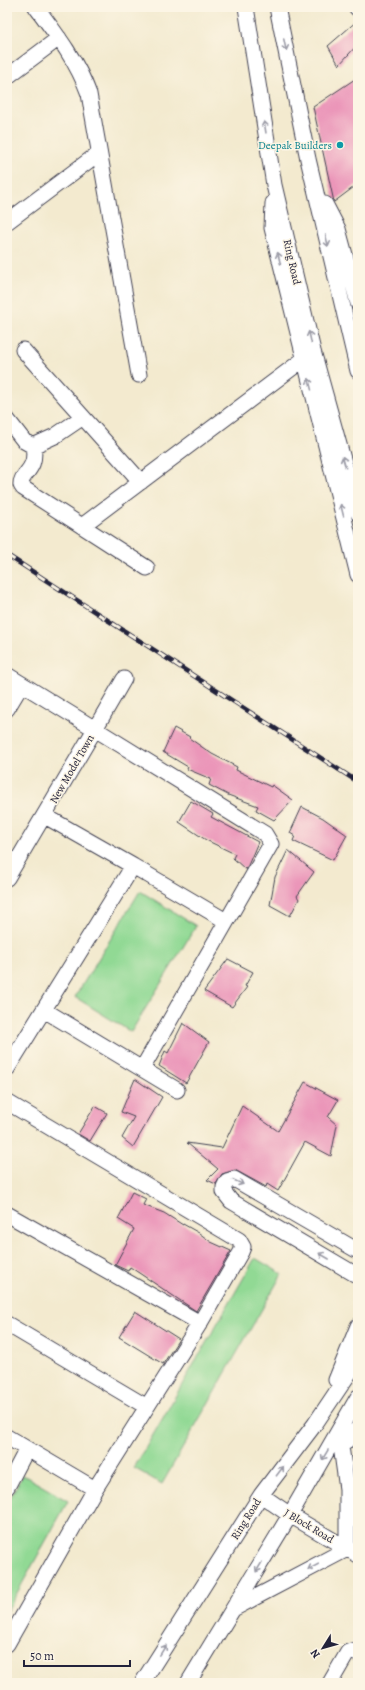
<svg xmlns="http://www.w3.org/2000/svg" width="365" height="1690" font-family="Alegreya,serif">
  <rect width="100%" height="100%" fill="#fcf5e5"/>
  <filter id="ink" filterUnits="userSpaceOnUse"><feTurbulence type="fractalNoise" baseFrequency=".025" numOctaves="2"/><feDisplacementMap in="SourceGraphic" scale="8" xChannelSelector="R" yChannelSelector="G"/><feConvolveMatrix kernelMatrix="1 2 1 2 8 2 1 2 1" color-interpolation-filters="sRGB"/></filter>
  <filter id="wash" filterUnits="userSpaceOnUse"><feTurbulence type="fractalNoise" baseFrequency=".012" numOctaves="4" result="noise"/><feDisplacementMap in="SourceGraphic" scale="16" xChannelSelector="R" yChannelSelector="G"/><feGaussianBlur stdDeviation="0.9" result="paint"/><feColorMatrix in="noise" values="0 0 0 0 0 0 0 0 0 0 0 0 0 0 0 0 0 1.4 0 .05"/><feComposite in="paint" operator="in"/></filter>
  <g filter="url(#wash)">
    <rect width="100%" height="100%" fill="#f3eacf"/>
    <!-- green -->
    <path fill="#91d994" stroke="#5a7e68" d="M140,891l56,35 -65,106 -56,-35z
      M255,1258l27,16 -120,210 -28,-16z
      M23,1475l45,26 -61,110v-107z"/>
    <g id="blocks">
      <!-- building -->
      <path fill="#eb96b9" d="M358,20v24l-19,21 -11,-19z
        M358,77v107l-24,18 -21,-95z
        M174,728l16,9 -1,1 23,16 25,13 -1,3 35,17 1,-2 21,15 -19,20 -18,-10 2,-4 -30,-11 -19,-10 2,-6 -24,-10 1,-2 -25,-15z
        M191,801l22,13 -2,3 47,25 -12,28 -13,-12 2,-4 -29,-14 -27,-18z
        M302,807l21,11 24,17 -14,25 -40,-19 2,-5 -5,-3z
        M288,850l26,22 -17,24 2,3 -9,17 -20,-11 5,-28z
        M228,959l25,13 -8,14 2,1 -15,20 -28,-16z
        M183,1023l26,19 -23,41 -27,-17 6,-15 3,2z
        M135,1079l27,18 -29,50 -11,-9 12,-21 -13,-5z
        M305,1082l33,18 -10,17 9,8 -6,31 -26,-14 -27,49 -11,-7 -1,3 -31,-17 -13,4 -6,10 -9,-4 11,-11 -31,-26 35,5 20,-42 36,25z
        M95,1106l12,7 -17,28 -12,-7z
        M132,1192l14,7 -3,6 21,8 19,12v-1l16,9 12,9 20,9 -35,60 -66,-44 -2,4 -13,-6 19,-36 -16,-10z
        M135,1311l44,28 -16,25 -44,-27z"/>
    </g>
  </g>
  <g filter="url(#ink)">
    <use href="#blocks" fill-opacity="0" stroke="#414051" stroke-width="1"/>
    <g fill="none" stroke-linecap="round" stroke-linejoin="round">
      <!-- minor casing -->
      <g stroke="#414051" stroke-width="17">
        <path id="minor" d="M36,7c21,28 41,54 53,87l50,281
          M246,7l28,178 39,166 45,162
          M277,7l31,152 50,212
          M356,7l2,2
          M7,77l52,-39
          M273,203l-1,25 86,347
          M325,204l13,25 20,74
          M7,222l92,-69
          M23,350l118,132
          M7,419l17,22 9,5 22,-10 28,-19
          M33,446c5,25 -13,27 -12,39l2,3 124,80
          M82,526l222,-167
          M7,675l88,54 -88,149
          M124,679l-29,50 170,105 6,10 -129,225
          M7,709l15,-25
          M133,866l93,55
          M44,1010l133,80
          M7,1069l126,-203 -88,-50
          M7,1102l232,138 4,7 -2,5 -41,71
          M7,1214l193,109 -105,166
          M358,1251l-124,-72 -7,2 -3,6v5l7,9 127,75
          M7,1324l140,83
          M336,1380l22,-54
          M7,1437l88,52 -88,155
          M341,1447l17,-19
          M7,1487l20,-38
          M261,1495l29,20 68,40
          M235,1608l112,-59v-60l-8,-57
          M142,1683l119,-188 54,-71 43,-64
          M188,1683l102,-168 68,-118
          M330,1683l18,-31 3,-1 7,3"/>
      </g>
      <!-- minor -->
      <use href="#minor" stroke="#fff" stroke-width="15"/>
      <!-- rail casing -->
      <g stroke="#22223b" stroke-width="4.5">
        <path id="rail" d="M7,555l351,227"/>
      </g>
      <!-- rail -->
      <use href="#rail" stroke="#fcf5e5" stroke-width="3" stroke-dasharray="9" stroke-linecap="butt"/>
    </g>
    <!-- one-way arrows -->
    <defs><path id="oneway-shaft" d="M-6 0H5M1.5-3L5.5 0L1.5 3" fill="none" stroke-width="1.6" stroke-linecap="round" stroke-linejoin="round"/></defs>
    <g stroke="#9c9ca7">
      <use href="#oneway-shaft" transform="translate(285 45) rotate(78)"/>
      <use href="#oneway-shaft" transform="translate(265 127) rotate(-99)"/>
      <use href="#oneway-shaft" transform="translate(327 241) rotate(77)"/>
      <use href="#oneway-shaft" transform="translate(279 258) rotate(-104)"/>
      <use href="#oneway-shaft" transform="translate(310 337) rotate(-103)"/>
      <use href="#oneway-shaft" transform="translate(310 384) rotate(-104)"/>
      <use href="#oneway-shaft" transform="translate(344 462) rotate(-106)"/>
      <use href="#oneway-shaft" transform="translate(342 510) rotate(-104)"/>
      <use href="#oneway-shaft" transform="translate(238 1182) rotate(25)"/>
      <use href="#oneway-shaft" transform="translate(324 1256) rotate(-150)"/>
      <use href="#oneway-shaft" transform="translate(325 1455) rotate(121)"/>
      <use href="#oneway-shaft" transform="translate(280 1471) rotate(-53)"/>
      <use href="#oneway-shaft" transform="translate(259 1567) rotate(121)"/>
      <use href="#oneway-shaft" transform="translate(313 1567) rotate(152)"/>
      <use href="#oneway-shaft" transform="translate(163 1650) rotate(-58)"/>
    </g>
  </g>
  <!-- markers -->
  <circle fill="#0f9aa8" stroke="#fcf5e5" stroke-width="1.5" cx="340" cy="145" r="4"/>
  <g text-anchor="middle" dominant-baseline="central" stroke-width="3" stroke-linejoin="round" paint-order="stroke">
    <!-- culture labels -->
    <g font-size="11" fill="#0d838f" stroke="#fcf5e5" text-anchor="end">
      <text x="332" y="145">Deepak Builders</text>
    </g>
    <!-- street labels -->
    <g font-size="11" fill="#22223b" stroke="#fcf5e5">
      <text transform="translate(292 262) rotate(77)">Ring Road</text>
      <text transform="translate(72 769) rotate(-60)">New Model Town</text>
      <text transform="translate(246 1519) rotate(-58)">Ring Road</text>
      <text transform="translate(309 1526) rotate(31)">J Block Road</text>
    </g>
  </g>
  <!-- margin -->
  <rect width="365" height="1690" fill="none" stroke="#fcf5e5" stroke-width="24"/>
  <!-- north arrow -->
  <g transform="translate(323 1648) rotate(233)" stroke="#fcf5e5" stroke-width="3" paint-order="stroke">
  <path d="M0-3L7 15L0 10L-7 15Z" fill="#22223b"/>
  <text y="-6" font-size="11" font-weight="bold" text-anchor="middle" fill="#22223b">N</text>
  </g>
  <!-- scale -->
  <path d="M24 1660v6h106v-6" fill="none" stroke="#22223b" stroke-width="2"/>
  <text x="30" y="1660" font-size="12" fill="#22223b" stroke="#fcf5e5" stroke-width="3" paint-order="stroke">50 m</text>
</svg>
